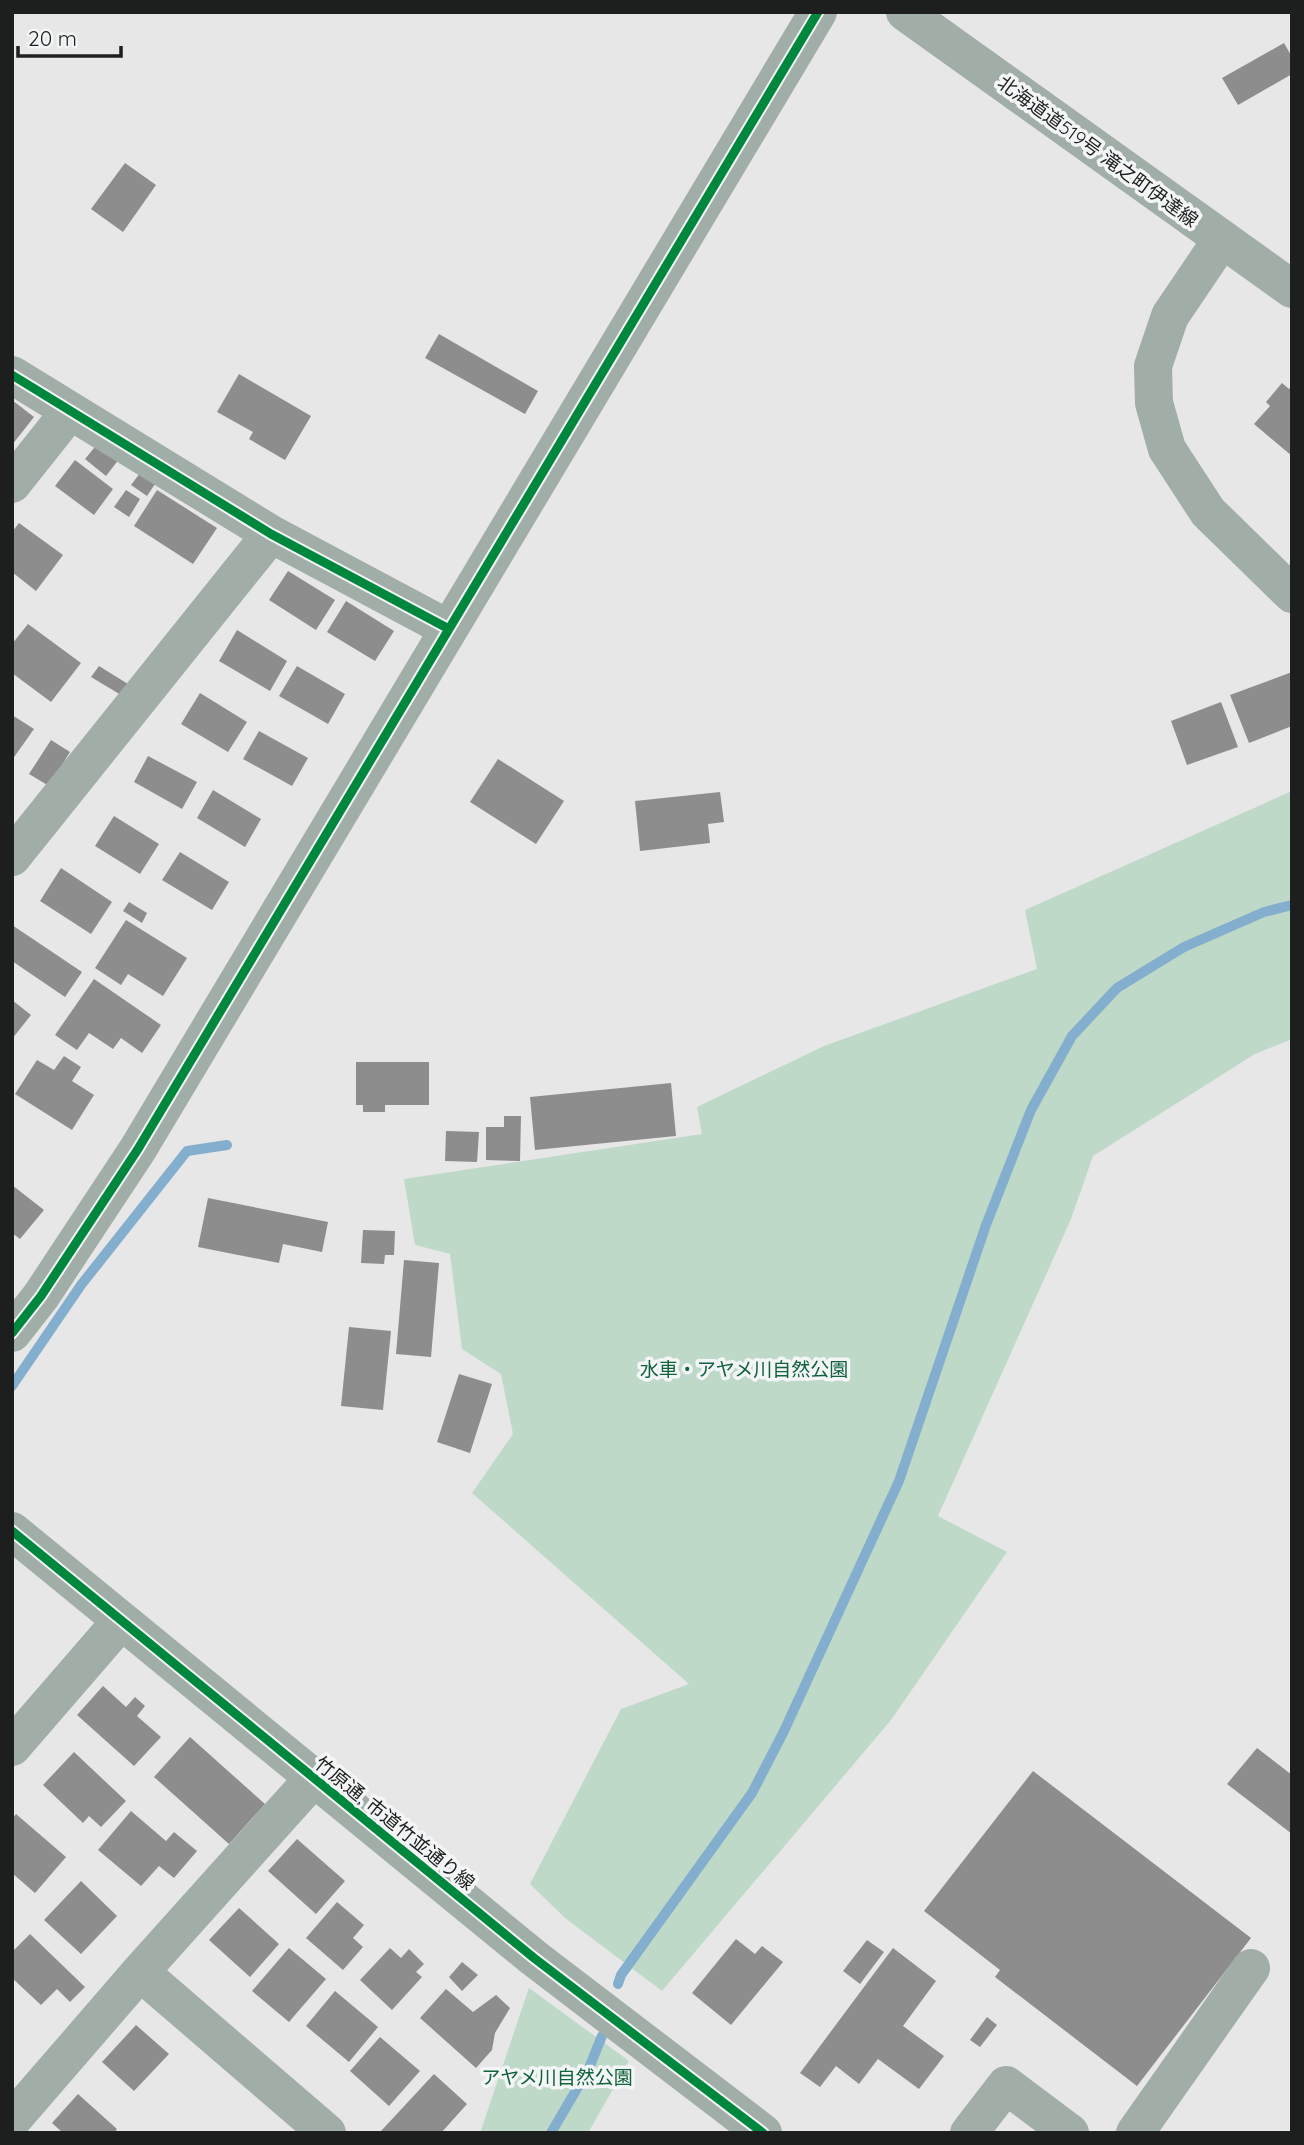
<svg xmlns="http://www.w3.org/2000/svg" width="1304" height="2145" font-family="Quicksand,'Noto Sans JP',sans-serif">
  <rect width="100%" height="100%" fill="#e7e7e8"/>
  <!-- green -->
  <path fill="#bfd9c9" d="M1292,791v248l-37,15 -162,102 -22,63 -133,297 69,36 -116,168 -229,271 -97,-73 -35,-34 91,-175 68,-25 -217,-191 41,-59 -12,-60 -39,-25 -12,-95 -35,-9 -11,-66 298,-45 -5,-27 127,-61 213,-77 -12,-59z
    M529,1988l100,73 -41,72h-108z"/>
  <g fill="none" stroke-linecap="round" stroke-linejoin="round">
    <!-- stream -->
    <path stroke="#84aecd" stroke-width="10" d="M12,1386l69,-101 106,-134 40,-6
      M618,1984l3,-9 131,-182 32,-62 115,-250 87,-256 45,-115 41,-74 45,-48 67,-41 80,-35 28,-7
      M551,2133l38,-65 13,-32"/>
  </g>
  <!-- building -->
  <path fill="#8d8d8e" d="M1284,43l8,14v17l-54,31 -16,-27z
    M125,163l31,22 -33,47 -32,-23z
    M439,334l99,57 -13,23 -100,-56z
    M239,374l72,42 -26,44 -36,-21 4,-7 -36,-20z
    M1282,383l7,6 3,-4v71l-38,-32 16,-18 -4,-4z
    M12,400l22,17 -22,28z
    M99,442l21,16 -14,18 -21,-17z
    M75,460l38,29 -19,26 -39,-29z
    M140,473l15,11 -8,12 -16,-11z
    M126,490l14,9 -11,18 -15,-10z
    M157,490l60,38 -24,36 -59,-38z
    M19,523l44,32 -27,36 -24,-19v-40z
    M288,571l47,29 -19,30 -47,-30z
    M346,601l48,30 -19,30 -48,-29z
    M28,624l53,39 -30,39 -39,-29v-29z
    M237,630l50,31 -17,30 -51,-30z
    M99,666l29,18 -7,11 -30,-18z
    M297,666l48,28 -17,30 -49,-28z
    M1292,672v54l-43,17 -19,-48z
    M200,693l47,29 -19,30 -47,-28z
    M1221,702l17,45 -51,18 -16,-44z
    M12,715l22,14 -22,31z
    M259,731l49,27 -16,28 -49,-27z
    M51,740l19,12 -21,34 -20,-12z
    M148,756l49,26 -15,27 -48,-27z
    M498,759l66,42 -28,43 -66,-42z
    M213,790l48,29 -16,28 -48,-29z
    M720,792l4,30 -16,2 2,19 -70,8 -5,-50z
    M114,816l45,28 -19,30 -45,-28z
    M180,852l49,30 -17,28 -50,-30z
    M61,868l51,34 -21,32 -51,-33z
    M129,902l18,11 -5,10 -19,-12z
    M126,920l61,38 -24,38 -35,-22 -7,11 -26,-17z
    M12,925l70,47 -17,25 -53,-36z
    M94,979l67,46 -19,28 -21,-15 -8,11 -24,-16 -12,17 -22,-15z
    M12,1000l19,15 -19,24z
    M64,1056l17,11 -9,14 22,14 -22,35 -57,-36 22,-34 17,10z
    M356,1062h73v43h-44v7h-22v-7h-7z
    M671,1083l5,53 -141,14 -5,-53z
    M504,1116h17l-1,45 -34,-1v-33h18z
    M446,1131l33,1 -2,30 -32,-1z
    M12,1185l32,25 -24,29 -8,-6z
    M208,1198l120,24 -6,30 -39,-8 -4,19 -81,-16z
    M363,1230l32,1 -1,24h-9l-1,9 -23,-1z
    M404,1260l35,3 -8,94 -35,-3z
    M349,1327l42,4 -8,79 -42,-4z
    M459,1374l33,10 -22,69 -33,-11z
    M103,1686l23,21 9,-10 10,9 -8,10 24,21 -27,29 -57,-51z
    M190,1737l75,67 -36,40 -75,-67z
    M1257,1748l35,27v59l-65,-50z
    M74,1752l52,49 -25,26 -12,-11 -6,7 -40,-38z
    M1033,1771l218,167 -114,148 -142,-109 5,-7 -76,-59z
    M131,1811l35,30 8,-9 23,19 -23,27 -15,-12 -18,20 -43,-36z
    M16,1814l50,43 -31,36 -23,-20v-54z
    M297,1839l48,42 -29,33 -48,-43z
    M81,1881l36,35 -36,38 -37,-34z
    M337,1902l27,23 -11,13 10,9 -20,23 -37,-32z
    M239,1908l40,36 -29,33 -41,-37z
    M30,1934l55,53 -15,15 -13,-13 -16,16 -29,-27v-26z
    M736,1939l19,15 7,-8 21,16 -52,63 -39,-32z
    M867,1940l17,12 -24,32 -17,-13z
    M289,1948l37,31 -37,43 -37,-31z
    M390,1948l11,10 8,-9 15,15 -8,8 6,5 -30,33 -32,-30z
    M893,1948l43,33 -33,45 41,30 -25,33 -41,-30 -19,25 -23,-18 -16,21 -20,-14z
    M462,1962l16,13 -16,16 -13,-14z
    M446,1989l27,23 23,-17 14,13 -15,25 -3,17 -16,18 -56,-50z
    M335,1991l43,36 -29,35 -43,-36z
    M987,2017l10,8 -17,22 -10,-7z
    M136,2025l33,29 -35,37 -32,-29z
    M380,2037l40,34 -31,35 -39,-35z
    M434,2074l33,30 -26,29h-58l-2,-2z
    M78,2094l39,35 -3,4h-51l-11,-10z"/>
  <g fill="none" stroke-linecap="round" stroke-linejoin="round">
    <!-- minor -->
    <path stroke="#a1ada7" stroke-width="38" d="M1222,239l-52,77 -17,50 1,37 13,46 41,63 84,82
      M12,375l259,159 178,95
      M12,484l58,-73
      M12,857l259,-323
      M12,1333l29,-37 97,-147 680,-1137
      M12,1531l522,427 229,175
      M12,1747l109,-126
      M140,1972l187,161
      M12,2120l128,-148 173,-193
      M969,2133l37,-48 64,48
      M1135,2133l116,-165"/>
    <!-- major -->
    <path stroke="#a1aea8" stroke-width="38" d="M905,12l387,277"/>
    <!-- cycleway casing -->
    <g stroke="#f3f5f6" stroke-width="13">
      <path id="cycleway" d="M12,375l259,159 178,95
        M12,1333l29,-37 97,-147 680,-1137
        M12,1531l522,427 229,175"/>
    </g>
    <!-- cycleway -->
    <use href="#cycleway" stroke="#00873e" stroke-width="9"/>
  </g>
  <g text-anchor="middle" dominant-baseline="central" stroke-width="7" stroke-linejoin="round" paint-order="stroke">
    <!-- street labels -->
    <g font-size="19" fill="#1d1e1e" stroke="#f3f5f6">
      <text transform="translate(1098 151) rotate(36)">北海道道519号 滝之町伊達線</text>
      <text transform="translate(395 1823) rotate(39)">竹原通, 市道竹並通り線</text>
    </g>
    <!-- park labels -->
    <g font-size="19" fill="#11623c" stroke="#f3f5f6">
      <text x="744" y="1369">水車・アヤメ川自然公園</text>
      <text x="557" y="2077">アヤメ川自然公園</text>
    </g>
  </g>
  <!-- border -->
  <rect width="1304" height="2145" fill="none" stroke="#1d1e1e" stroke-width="28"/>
  <!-- scale -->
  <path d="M18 46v10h103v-10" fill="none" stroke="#1d1e1e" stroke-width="3.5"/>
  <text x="28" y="46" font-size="21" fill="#1d1e1e" stroke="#f3f5f6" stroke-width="5" paint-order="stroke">20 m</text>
</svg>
